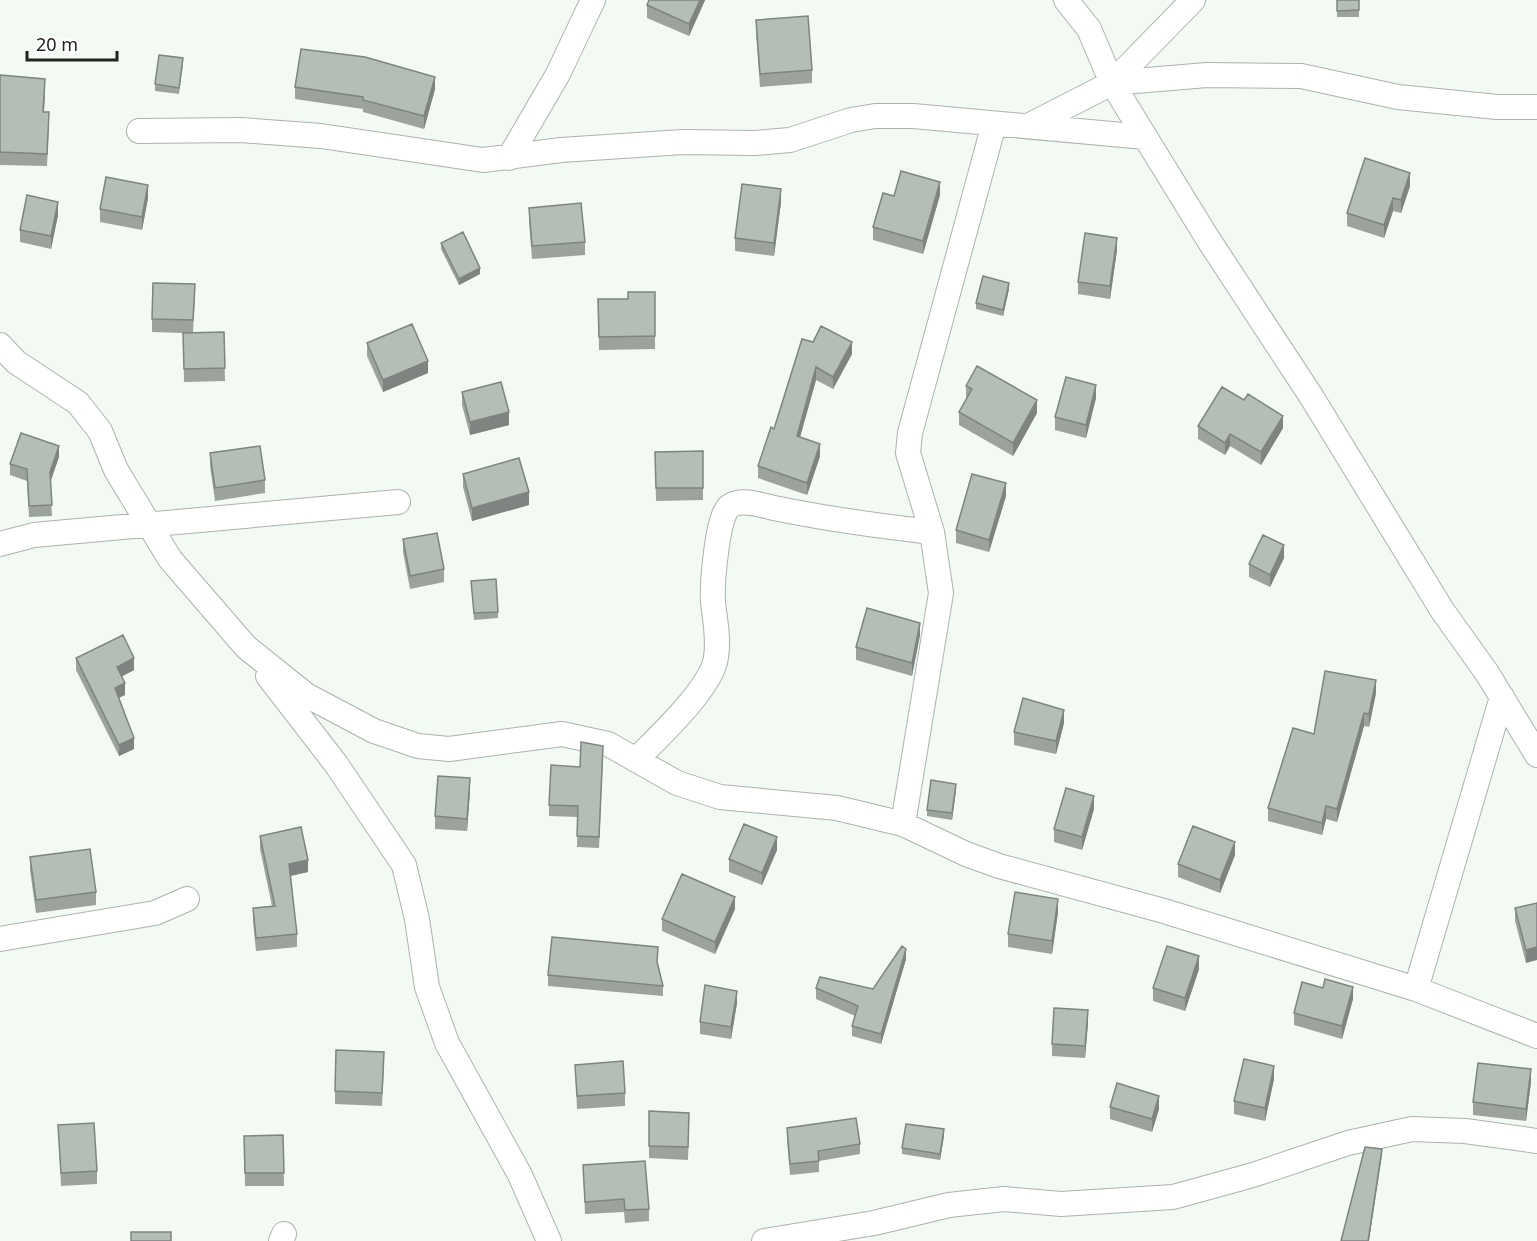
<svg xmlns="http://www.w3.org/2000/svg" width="1537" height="1241" font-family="'Noto Sans',sans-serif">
  <rect width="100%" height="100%" fill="#f2faf3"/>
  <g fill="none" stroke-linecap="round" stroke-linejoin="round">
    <!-- minor casing -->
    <g stroke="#acb3ad" stroke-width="26">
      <path id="minor" d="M1066,0l23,29 23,54 96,156 103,157 131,214 45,63 50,82
        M1112,83l95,-8 94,1 97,21 99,10h40
        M1028,126l84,-43 81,-83
        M139,131l102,-1 80,6 162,24 78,-10 122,-8 72,1 35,-3 61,-20 24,-4h38l232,21
        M509,158l49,-84 35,-74
        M0,345l16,17 62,41 22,28 16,39 54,89 76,88 60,48 68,36 44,15 31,3 113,-15 46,10 69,39 43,14 117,11 66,16 63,30 33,12 165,45 252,78 121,47
        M0,544l34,-9 364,-33
        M268,676l68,88 68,101 13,54 10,68 20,56 73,132 29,66
        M636,760c21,-22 77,-73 80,-103 3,-19 -1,-36 -3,-55 -1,-16 4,-89 17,-96 12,-8 31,-1 44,2 53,11 105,18 158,24
        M903,824l38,-231 -9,-61 -24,-79 2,-20 84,-309
        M0,939l155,-26 32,-14
        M1416,989l86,-292
        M281,1241l3,-7
        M764,1241l110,-18 75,-18 55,-6 57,5 112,-7 80,-22 95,-32 64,-14 53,2 72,10"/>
    </g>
    <!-- minor -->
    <use href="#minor" stroke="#fff" stroke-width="24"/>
  </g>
  <!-- wall -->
  <path fill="#9ca39d" d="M649,0h56l-16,36 -42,-18v-13z
    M1337,0h22v17h-22z
    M756,20l56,50v13l-52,4 -4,-54z
    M183,65l-4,29 -24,-3v-7z
    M0,75l45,17 -1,20 5,13 -2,41 -47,-1z
    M295,87l140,2 -11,40 -61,-17v-3l-68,-10z
    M1410,186l-9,27 -8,-2 -9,27 -37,-12v-13z
    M940,195l-17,59 -50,-14v-13l21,-31z
    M148,198l-6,32 -42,-8v-13z
    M781,202l-7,54 -39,-5v-13z
    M529,208l56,34v13l-53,4 -3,-38z
    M58,215l-7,34 -31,-7v-12z
    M441,243l39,31 -21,11 -18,-36z
    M1117,250l-7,49 -32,-5v-12z
    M1009,289l-6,27 -27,-7v-6z
    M655,292v57l-56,1 -1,-51h30z
    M195,297l-2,35h31l1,49 -41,1 -1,-49 -31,-1v-13z
    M802,339l50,15 -19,35 -17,-9 -16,57 20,19 -13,39 -49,-17v-12l16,-37z
    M367,343l61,30 -45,19 -16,-36z
    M966,386l71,27 -24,43 -54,-31v-13l7,-13z
    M462,392l47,33 -39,10 -8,-30z
    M1096,398l-10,40 -31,-8v-13z
    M1198,426l85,2 -22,37 -31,-19 -5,9 -27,-16z
    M703,451v49l-47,1 -1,-49z
    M210,453l55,27v13l-50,8 -5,-35z
    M59,457l-9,25 2,34 -23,1 -2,-36 -17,-6v-11z
    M463,474l66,31 -57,16 -9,-34z
    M1006,496l-17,56 -33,-9v-13z
    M403,539l41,30v13l-34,7 -7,-37z
    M1284,558l-14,29 -21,-10v-13z
    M471,581l27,31v6l-24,2z
    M920,635l-8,41 -56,-16v-13z
    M76,658l58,12 -12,6 3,19 -6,3 15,51 -15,7 -43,-86z
    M1376,693l-7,34 -5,-1 -27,96 -11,-3 -4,16 -54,-14v-13l46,-74z
    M1064,723l-8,31 -42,-9v-13z
    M603,757l-4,91 -22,-1 1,-30 -29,-1v-11l31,-38z
    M956,790l-4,30 -25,-4v-6z
    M470,791l-3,40 -32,-2v-13z
    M1094,809l-12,41 -28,-8v-13z
    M260,836l48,36 -17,4 6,58v13l-41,4 -3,-30v-13l19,-2 -12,-57z
    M777,850l-15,35 -33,-13v-13z
    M1235,855l-15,38 -42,-16v-13z
    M30,857l66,35v13l-60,8 -6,-43z
    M1537,903l-11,60 -11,-42v-13z
    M735,909l-20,45 -53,-23v-12z
    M1058,912l-6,42 -44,-7v-13z
    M906,959l-25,85 -29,-8v-10l3,-10 -39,-17v-11l57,1z
    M658,963l5,23v10l-115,-10v-11z
    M1199,969l-14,42 -32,-10v-13z
    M1323,988l30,11 -11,40 -48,-14v-12z
    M737,1003l-6,36 -31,-5v-12z
    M1088,1023l-3,35 -33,-2v-12z
    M384,1065l-2,41 -47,-2v-13z
    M575,1065l50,28v13l-48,3z
    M1274,1079l-9,42 -31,-7v-13z
    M1531,1082l-5,39 -53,-6v-13z
    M1110,1107l49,2 -7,23 -42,-13z
    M649,1111l40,14 -1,35 -39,-2z
    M58,1125l39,46v13l-36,2z
    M787,1128l73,16v10l-41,7v11l-29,3 -3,-36z
    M283,1135l1,51h-39l-1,-50z
    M944,1136l-4,24 -38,-6v-6z
    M583,1165l66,44v12l-24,2 -1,-11 -39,2z"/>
  <!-- shaded-wall -->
  <path fill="#7f8480" d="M700,0h5l-16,36v-12z
    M435,77v12l-11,40v-13z
    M45,79v13l-2,33v-13z
    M1410,173v13l-9,27v-13z
    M940,182v13l-17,59v-13z
    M148,185v13l-6,32v-13z
    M781,189v13l-7,54v-13z
    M1393,198v13l-9,27v-13z
    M58,202v13l-7,34v-13z
    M1117,238v12l-7,49v-13z
    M480,268v6l-21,11v-6z
    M1009,283v6l-6,27v-6z
    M852,342v12l-19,35v-12z
    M428,361v12l-45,19v-12z
    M816,367v13l-19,68v-12z
    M1096,385v13l-10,40v-13z
    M1037,400v13l-24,43v-13z
    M509,412v13l-39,10v-13z
    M1283,416v12l-22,37v-13z
    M1230,434v12l-5,9v-12z
    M820,444v12l-13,39v-12z
    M59,446v11l-9,26v-11z
    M1006,483v13l-17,56v-12z
    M529,492v13l-57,16v-13z
    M1284,545v13l-14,29v-12z
    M920,623v12l-8,41v-13z
    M134,658v12l-17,9v-12z
    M1376,680v13l-7,34v-13z
    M125,683v12l-10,4v-11z
    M1064,710v13l-8,31v-13z
    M1364,713v13l-27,96v-13z
    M134,738v11l-15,7v-11z
    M470,778v13l-3,40v-12z
    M956,784v6l-4,30v-7z
    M1094,796v13l-12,41v-13z
    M1326,806v13l-4,16v-12z
    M777,837v13l-15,35v-12z
    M1235,842v13l-15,38v-13z
    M308,860v12l-19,4v-12z
    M735,897v12l-20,45v-12z
    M1058,899v13l-6,42v-13z
    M1537,947v13l-11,3v-13z
    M906,949v10l-25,85v-10z
    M1199,956v13l-14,42v-13z
    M1353,987v12l-11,40v-13z
    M737,991v12l-6,36v-12z
    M1088,1010v13l-3,35v-12z
    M1274,1066v13l-9,42v-13z
    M1531,1069v13l-5,39v-12z
    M1159,1096v13l-7,23v-13z
    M944,1129v7l-4,24v-6z
    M1382,1149v6l-13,86h-1z"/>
  <!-- building -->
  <path fill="#b5bdb7" stroke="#7f8480" stroke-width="1.5" d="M649,0h51l-11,24 -42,-19z
    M1337,0h22v10l-22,1z
    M808,16l4,54 -52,4 -4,-54z
    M301,49l64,8 70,20 -11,39 -61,-16v-3l-68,-10z
    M159,55l24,3 -4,30 -24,-4z
    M0,75l45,4 -2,33h6l-2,42 -47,-2z
    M1365,158l45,15 -9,27 -8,-2 -9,27 -37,-12z
    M901,171l39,11 -17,59 -50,-14 10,-34 11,3z
    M106,177l42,8 -6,32 -42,-8z
    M742,184l39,5 -7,54 -39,-5z
    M27,195l31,7 -7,34 -31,-6z
    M581,203l4,39 -53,4 -3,-38z
    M463,232l17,36 -21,11 -18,-36z
    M1085,233l32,5 -7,48 -32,-4z
    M983,276l26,7 -6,27 -27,-7z
    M153,283l42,1 -2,36 -41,-1z
    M628,292h27v44l-56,1 -1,-38h30z
    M412,324l16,37 -45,19 -16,-37z
    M821,326l31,16 -19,35 -17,-10 -19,69 23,8 -13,39 -49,-17 13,-39 3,2 28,-90 11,3z
    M224,332l1,36 -41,1 -1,-36z
    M977,366l60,34 -24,43 -54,-31 13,-23 -6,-3z
    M1066,377l30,8 -10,40 -31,-8z
    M501,382l8,30 -39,10 -8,-30z
    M1222,387l22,13 4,-6 35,22 -22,36 -31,-18 -5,9 -27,-17z
    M21,433l38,13 -9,26 2,33 -23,1 -2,-37 -17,-5z
    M260,446l5,34 -50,8 -5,-35z
    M703,451v37h-47l-1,-36z
    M519,458l10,34 -57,16 -9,-34z
    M972,474l34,9 -17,57 -33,-10z
    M437,533l7,36 -34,7 -7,-37z
    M1263,535l21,10 -14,30 -21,-11z
    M496,579l2,33 -24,1 -3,-32z
    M867,608l53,15 -8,40 -56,-16z
    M123,635l11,23 -17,9 8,16 -10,5 19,50 -15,7 -43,-87z
    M1325,671l51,9 -7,34 -5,-1 -27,96 -11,-3 -4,17 -54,-15 25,-80 21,6z
    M1023,698l41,12 -8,31 -42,-9z
    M581,742l22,4 -4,91 -22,-1 1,-30 -29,-1 2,-40 29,2z
    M438,776l32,2 -3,41 -32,-3z
    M931,780l25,4 -4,29 -25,-3z
    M1066,788l28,8 -12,41 -28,-8z
    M744,824l33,13 -15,36 -33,-14z
    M1193,826l42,16 -15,38 -42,-16z
    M301,827l7,33 -19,4 8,70 -41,4 -3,-30 22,-2 -15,-70z
    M90,849l6,43 -60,8 -6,-43z
    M682,874l53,23 -20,45 -53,-23z
    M1015,892l43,7 -6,42 -44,-7z
    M1537,903v44l-11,3 -11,-42z
    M552,937l106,10 -1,15 6,24 -115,-11z
    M902,946l4,3 -25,85 -29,-8 6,-20 -42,-18 4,-11 53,12z
    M1167,946l32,10 -14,42 -32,-10z
    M1325,979l28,8 -11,39 -48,-13 8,-31 21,6z
    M705,985l32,6 -6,36 -31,-5z
    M1054,1008l34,2 -3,36 -33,-2z
    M336,1050l48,2 -2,41 -47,-2z
    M1244,1059l30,7 -9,42 -31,-7z
    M623,1061l2,32 -48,3 -2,-31z
    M1478,1063l53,6 -5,40 -53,-7z
    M1117,1083l42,13 -7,23 -42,-12z
    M649,1111l40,2 -1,34 -39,-1z
    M856,1118l4,26 -42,7 1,10 -29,3 -3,-36z
    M94,1123l3,48 -36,2 -3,-48z
    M906,1124l38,5 -4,25 -38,-6z
    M283,1135l1,38h-39l-1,-37z
    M1365,1147l17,2 -14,92h-27z
    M645,1161l4,48 -24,1 -1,-11 -39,3 -2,-37z
    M131,1232h40v9h-40z"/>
  <!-- scale -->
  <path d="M27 51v9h90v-9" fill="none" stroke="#202321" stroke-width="3"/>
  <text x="36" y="51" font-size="18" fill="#202321" stroke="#ffffff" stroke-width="4.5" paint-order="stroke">20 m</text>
</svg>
